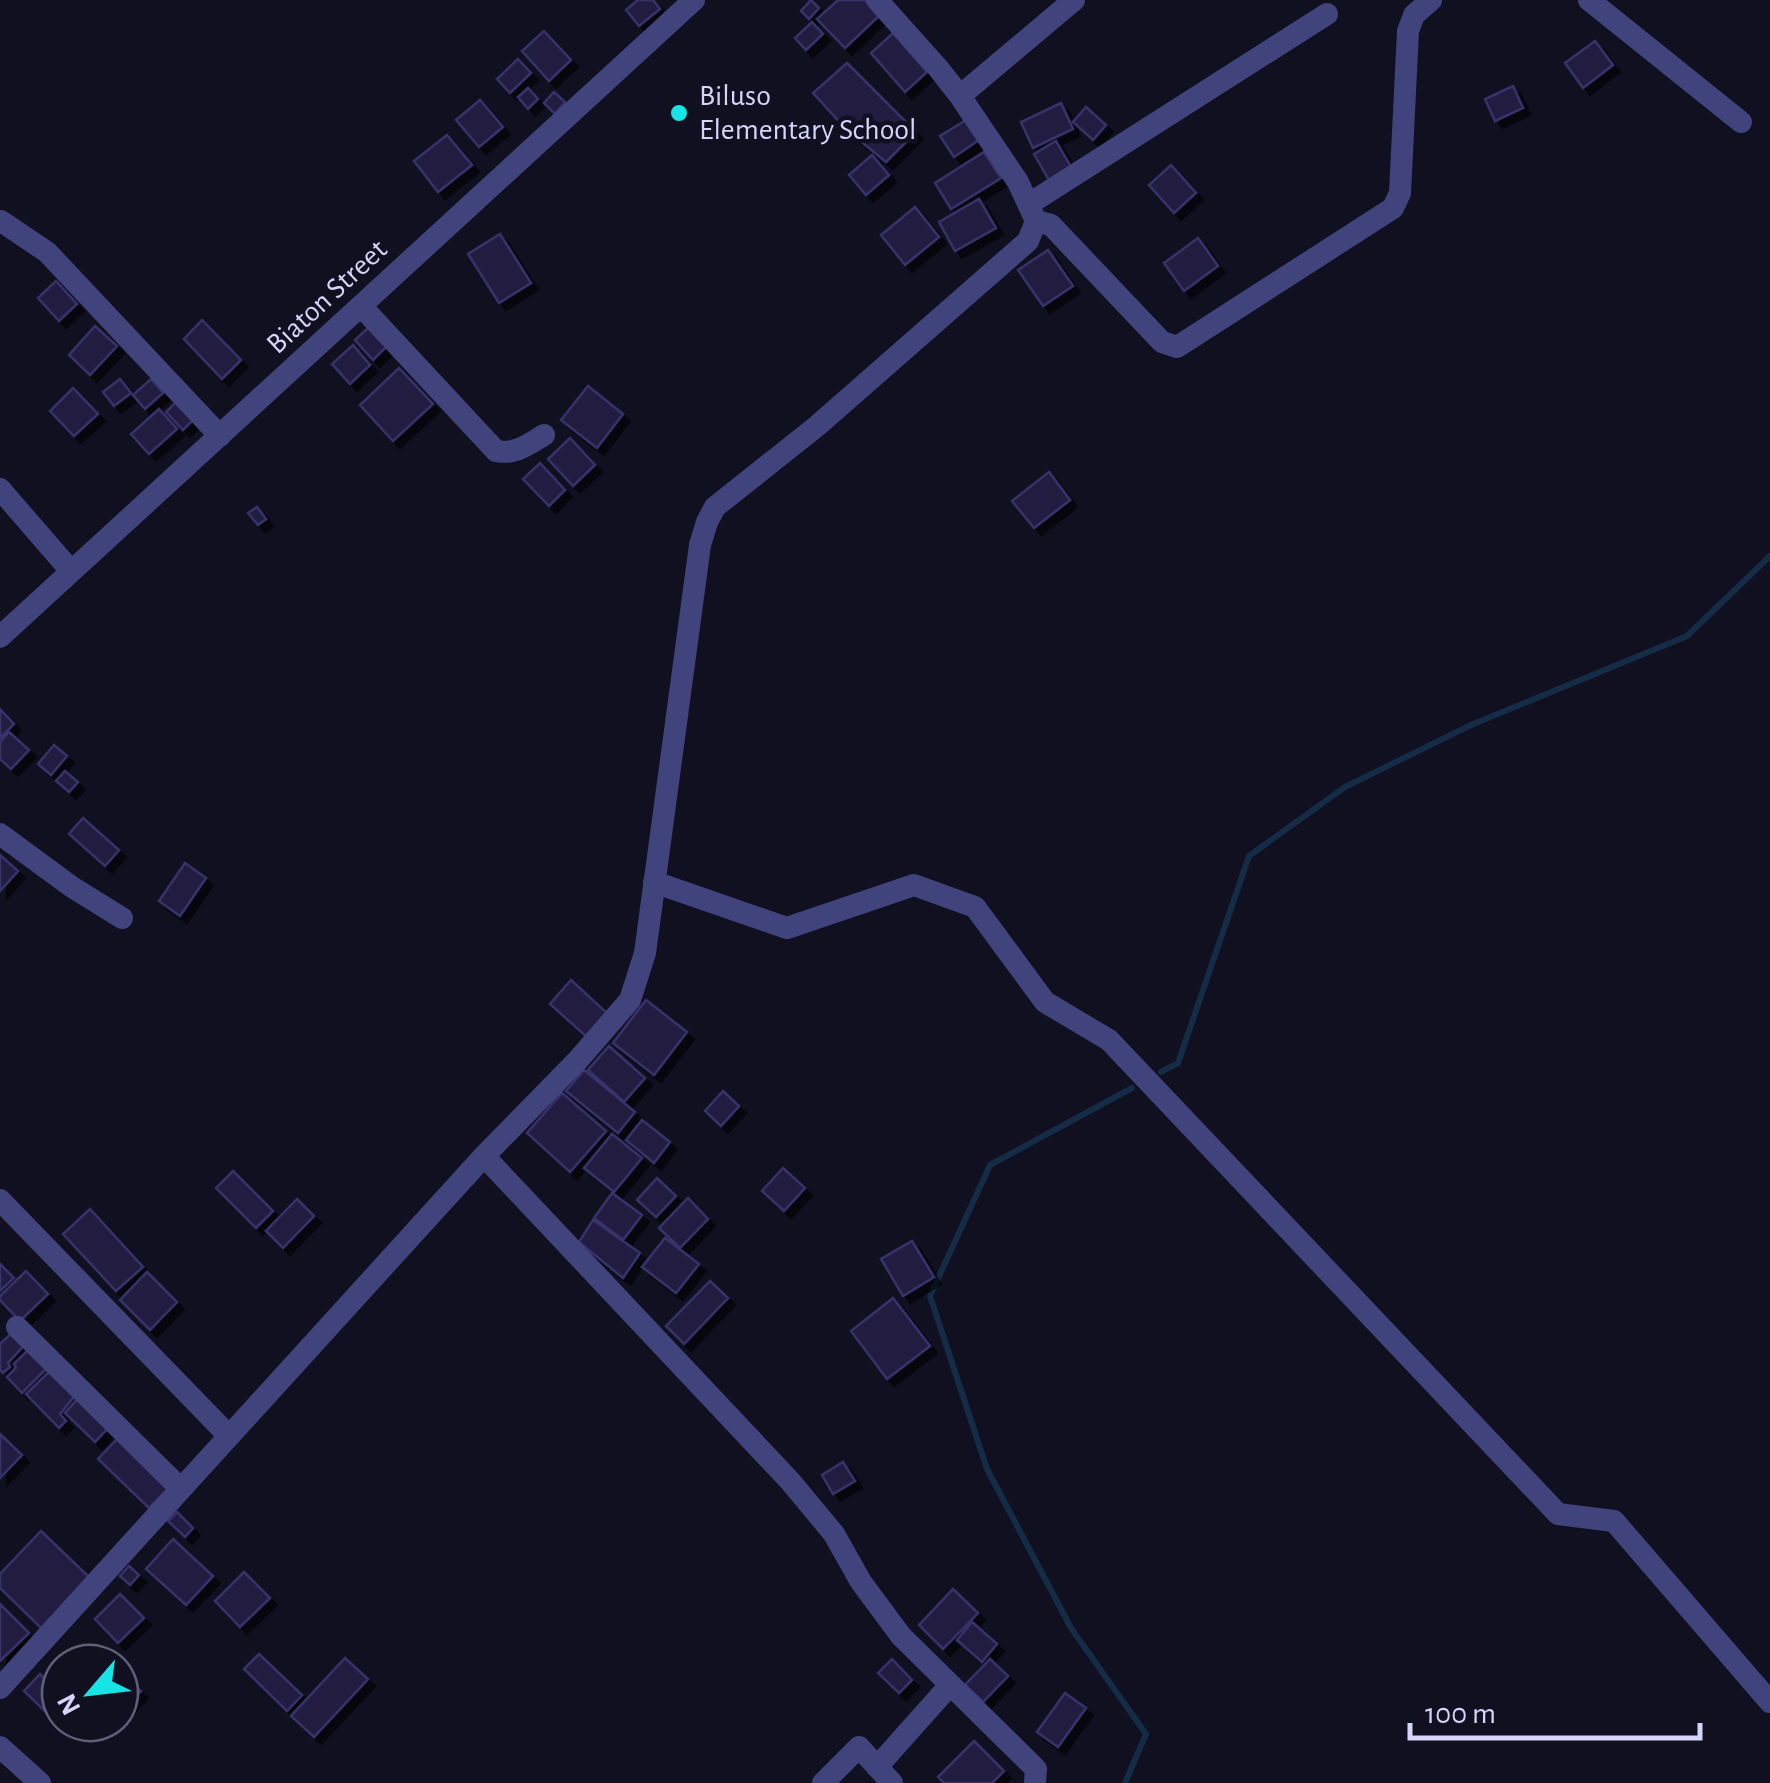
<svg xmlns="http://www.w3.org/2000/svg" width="1770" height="1783" font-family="'Alegreya Sans',sans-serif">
  <defs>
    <filter id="shadow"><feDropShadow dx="7" dy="7" stdDeviation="0" flood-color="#0009"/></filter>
  </defs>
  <rect width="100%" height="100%" fill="#111021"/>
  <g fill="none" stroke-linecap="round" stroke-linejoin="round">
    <!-- stream -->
    <path stroke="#152c47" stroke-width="6" d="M1161,1072l17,-9 71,-207 96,-69 126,-62 216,-89 83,-80
      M1125,1783l21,-49 -75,-106 -84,-159 -57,-173 60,-131 142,-77"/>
  </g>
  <!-- building -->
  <path fill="#221e41" stroke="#38326a" stroke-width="2.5" filter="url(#shadow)" d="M638,0h15l7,9 -21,17 -13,-16z
    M811,0l8,8 -10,11 -8,-8z
    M838,0h27l15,15 -35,33 -28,-29z
    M812,22l11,12 -17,16 -11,-12z
    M544,31l27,29 -22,21 -27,-30z
    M893,33l34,39 -22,20 -34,-39z
    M1595,41l18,24 -30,23 -18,-25z
    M518,59l13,14 -21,20 -13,-14z
    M847,63l69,69 -30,30 -40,-33 -33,-36z
    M1513,86l10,22 -28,13 -10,-22z
    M528,88l10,11 -10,10 -10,-12z
    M554,92l11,10 -10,12 -11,-11z
    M480,100l23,27 -24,20 -23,-27z
    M1061,103l12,26 -40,19 -12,-26z
    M1086,107l20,18 -13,15 -20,-18z
    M966,120l13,20 -25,17 -14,-21z
    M447,135l25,30 -34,27 -24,-31z
    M1056,141l15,26 -22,13 -15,-26z
    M984,152l17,26 -50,31 -16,-26z
    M872,155l17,20 -23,20 -17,-20z
    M1171,165l25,28 -22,20 -25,-28z
    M979,199l17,29 -41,23 -16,-29z
    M915,207l24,30 -34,28 -24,-30z
    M500,234l31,49 -32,20 -31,-49z
    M1198,238l20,28 -34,25 -20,-28z
    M1048,250l25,36 -30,20 -25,-36z
    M56,281l21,23 -18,17 -21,-23z
    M202,320l39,40 -19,19 -38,-40z
    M95,326l22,20 -27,29 -21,-20z
    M369,327l18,19 -14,14 -18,-20z
    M353,345l17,20 -20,19 -18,-20z
    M399,368l34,36 -40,37 -33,-36z
    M120,379l11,14 -17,13 -11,-14z
    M151,379l12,14 -18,16 -12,-14z
    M588,386l35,28 -26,34 -36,-28z
    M73,388l25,26 -24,22 -24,-25z
    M178,400l17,18 -12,12 -17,-18z
    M159,409l18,20 -28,25 -18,-20z
    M570,438l25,27 -22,21 -25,-27z
    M540,463l25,27 -16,16 -26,-27z
    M1049,472l21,28 -36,28 -22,-27z
    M257,507l9,12 -8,6 -10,-12z
    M0,709l14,15 -14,14z
    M9,732l20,18 -18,19 -11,-10v-17z
    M54,745l13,11 -16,19 -13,-11z
    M65,771l13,11 -9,10 -13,-11z
    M83,818l36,32 -14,16 -36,-32z
    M0,855l18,16 -18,20z
    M185,863l21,15 -26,38 -21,-15z
    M571,980l38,35 -21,23 -38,-34z
    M646,1000l41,32 -33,43 -41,-32z
    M609,1046l36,32 -21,24 -36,-32z
    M584,1070l51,42 -17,21 -52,-42z
    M723,1091l16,15 -18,20 -16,-15z
    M562,1093l44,38 -36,41 -43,-39z
    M642,1120l28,22 -16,21 -28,-23z
    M612,1134l30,24 -28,34 -30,-24z
    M783,1168l22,20 -21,23 -22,-20z
    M233,1171l40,40 -17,17 -40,-40z
    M657,1178l19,18 -20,21 -19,-17z
    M612,1193l30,22 -19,25 -29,-22z
    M688,1198l20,21 -28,29 -21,-20z
    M297,1199l17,17 -31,32 -17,-17z
    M90,1209l53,58 -27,24 -53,-57z
    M593,1220l47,33 -17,25 -44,-36z
    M665,1238l34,26 -23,29 -34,-26z
    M912,1241l22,36 -31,19 -22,-37z
    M0,1264l14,14 -14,13z
    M26,1271l22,23 -28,27 -20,-21v-4z
    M147,1272l30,30 -27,28 -30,-30z
    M710,1281l18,17 -44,46 -18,-18z
    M893,1298l37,48 -43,33 -36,-48z
    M16,1329l12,12 -20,22 2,4 -7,6 -3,-3v-26z
    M33,1345l18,19 -29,29 -15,-16 9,-9 -2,-4z
    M54,1367l24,25 -18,22 6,7 -7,7 -33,-34z
    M80,1396l30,30 -15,16 -30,-29z
    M0,1434l22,21 -22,23z
    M119,1437l51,50 -21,21 -51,-49z
    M843,1462l12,19 -22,13 -11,-19z
    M177,1512l16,16 -8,9 -17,-16z
    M41,1531l48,46 -48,51 -41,-40v-14z
    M173,1539l40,37 -27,29 -40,-36z
    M129,1566l10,9 -9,10 -10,-9z
    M244,1572l26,26 -30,29 -25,-26z
    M953,1589l25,24 -35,36 -24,-24z
    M120,1594l24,24 -26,25 -23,-24z
    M0,1604l29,29 -29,28z
    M972,1622l25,22 -15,18 -25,-22z
    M91,1646l19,17h-34z
    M259,1654l43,41 -15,16 -43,-42z
    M345,1658l23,21 -54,58 -23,-21z
    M892,1659l20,21 -13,13 -21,-20z
    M990,1659l18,17 -25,26 -18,-17z
    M120,1672l21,19 -21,23z
    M40,1674l20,20v23l-4,5 -32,-31z
    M1065,1693l21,15 -28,39 -21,-15z
    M974,1741l30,30 -12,12h-48l-6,-6z"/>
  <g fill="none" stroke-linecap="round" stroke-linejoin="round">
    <!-- minor -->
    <path stroke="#40437c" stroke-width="22" d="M1589,0l152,122
      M960,96l114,-96
      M1029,204l298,-190
      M1,221l46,31 173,184
      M1036,221l15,4 111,117 15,5 216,-139 7,-15 8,-162 6,-16 17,-15
      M361,306l135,145c19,4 33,-7 48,-16
      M0,489l71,82
      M0,637l694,-637
      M0,834l72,53 50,31
      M654,882l133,46 127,-43 61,22 70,95 64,38 449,474 56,7 156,181
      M484,1156l306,325 44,53 27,48 40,54 135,133 -1,14
      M0,1200l229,236
      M17,1327l164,162
      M0,1688l484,-532 94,-96 52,-60 15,-47 55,-408 7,-23 8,-15 102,-81 211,-185 8,-20 -18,-39 -58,-86 -22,-28 -61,-68
      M0,1747l40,36
      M877,1767l73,-82
      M823,1783l36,-36 33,36"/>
  </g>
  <!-- markers -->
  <circle fill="#17e4e5" stroke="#111021" stroke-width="4" cx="679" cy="113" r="10"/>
  <g text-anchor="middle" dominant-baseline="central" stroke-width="9" stroke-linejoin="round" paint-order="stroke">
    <!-- poi labels -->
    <g font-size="30" fill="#d5d5fb" stroke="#111021" text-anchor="start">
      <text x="699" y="96">Biluso<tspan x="699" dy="34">Elementary School</tspan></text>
    </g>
    <!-- street labels -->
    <g font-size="30" fill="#d5d5fb" stroke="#111021">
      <text transform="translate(327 297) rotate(-43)">Biaton Street</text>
    </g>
  </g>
  <!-- north arrow -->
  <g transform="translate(90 1693) rotate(242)"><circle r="48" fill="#111021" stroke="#5f5f78" stroke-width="2.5"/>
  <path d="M0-8L18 38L0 25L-18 38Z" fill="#17e4e5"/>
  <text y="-15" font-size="28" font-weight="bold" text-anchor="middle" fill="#d5d5fb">N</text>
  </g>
  <!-- scale -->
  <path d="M1410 1723v15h290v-15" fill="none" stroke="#d5d5fb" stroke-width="5"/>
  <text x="1425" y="1723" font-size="30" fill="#d5d5fb" stroke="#111021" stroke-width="8" paint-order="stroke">100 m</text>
</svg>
